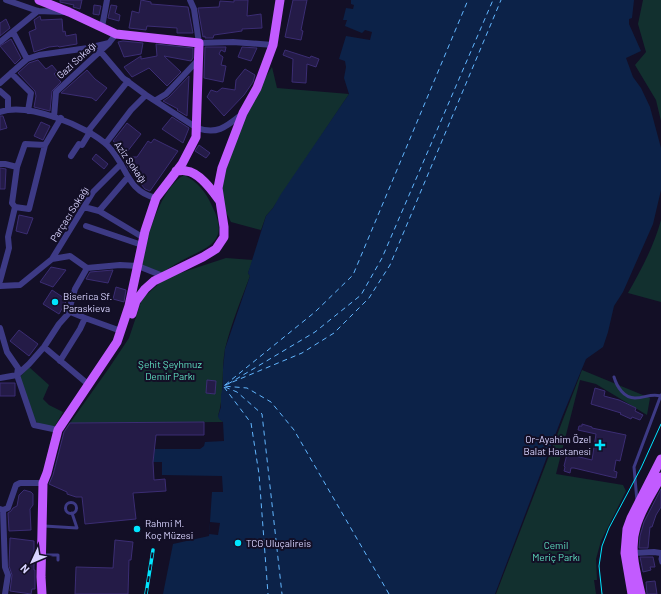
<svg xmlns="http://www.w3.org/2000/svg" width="661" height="594" font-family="Barlow,sans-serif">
  <rect width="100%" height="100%" fill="#130f26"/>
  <!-- green -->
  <path fill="#12302f" d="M643,0h18v121l-5,-21 -21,-35 11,-13 -8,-28z
    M272,67l5,21 72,6 -76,114 -7,8 -5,14 -30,-8 -11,-21 2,-33 21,-55z
    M184,175c14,7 22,17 28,31 19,37 -5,41 -31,55 -8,4 -14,9 -21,13l-20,-7c7,-27 19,-78 44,-92z
    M661,220v82l-33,-9c13,-23 26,-47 33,-73z
    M226,258l27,2 -5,13 2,3c-9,24 -19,48 -25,73 -4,22 0,45 -7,67l5,6 -153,1 39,-55 20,-30 13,-39 23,-21z
    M29,367l20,18 -6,14 6,6 14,7 -8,14c-7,2 -15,-1 -21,-6l-14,-43z
    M582,370l68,28 -3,17 -51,-31 -16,-4 -24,94 67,11 3,6 -25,50 -5,18 1,21h-3l2,14h-100z"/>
  <!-- water -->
  <path fill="#0c2248" d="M351,0h283l-2,18 -3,1v5l12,27 -15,7 7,19 8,11 9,19 11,41v42l-8,34 -30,68 -9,14 -6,26 -5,15 -17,12 -24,58 -67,177h-332l10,-50 36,-8 3,-44h11l-1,-16 -60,-1v-13h-9l1,-13h46l4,-3 1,-4 19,-1 -1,-19 -4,-3 -1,-3 3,-9v-12l2,-9v-17l2,-20 25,-73 -2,-3 18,-57 7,-8 8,-14 68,-100 -5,-16 2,-11 -1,-6 -6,-2 7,-23 24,4 2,-8 -7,-2 -3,3 -17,-7 2,-6h-4l3,-12 7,1 1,-4 -3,-1z"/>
  <!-- pier -->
  <path fill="#130f26" d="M210,522l10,1 -2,12 -9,-1z"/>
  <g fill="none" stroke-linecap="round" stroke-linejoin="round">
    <!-- ferry -->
    <path stroke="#62b6ff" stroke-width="1" stroke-dasharray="5 4" stroke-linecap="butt" d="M228,384l87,-52 46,-37 21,-37 111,-258
      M225,385l90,-73 38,-37 115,-275
      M224,387l27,36 8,51 9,120
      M225,387l12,5 25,22 20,180
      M389,594l-95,-164 -23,-28 -24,-14 -24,-2 79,-33 32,-20 35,-35 21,-33 111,-265"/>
  </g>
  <!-- building -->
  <path fill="#241b47" stroke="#3b2d73" d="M60,0h22l-2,9 -7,-2 1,-2 -14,-3z
    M141,0l10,2v2l37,3 5,26h-16v-5l-30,-2 -1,4 -17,-2 3,-17 7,2z
    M234,0h14l-1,16 14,-2 1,14 -20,1v2l-28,4 -1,3h-8v-2l-2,1 -5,-29 21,-1 1,-6 14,1z
    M293,0h14l-6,30 2,1 -2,9 -16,-3z
    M94,5l7,1 -2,9 -6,-1z
    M111,5l6,1 -2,7 5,2 -1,6 -11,-3z
    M40,16l1,4 21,-1 1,13 2,-1 1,5 10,-2 1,10 -18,3 -1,-1 -9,1 -15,5 -5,-20 7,-3 -2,-9z
    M6,19l4,9 -10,8v-13z
    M11,39l10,19 -6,6 -15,-18z
    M123,41l20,2 -2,11 -17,3 -6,-15z
    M156,44l37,4v10l-2,3 -27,-5 17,16 -14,14 -18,-18 -17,9 -8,-10 17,-11v3l16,-3z
    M205,47h21l-1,5 -4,-2 -2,4 4,3 -2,8 5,1 -3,16 -19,-4z
    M242,47l15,1 -6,13 -13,-4z
    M285,50l25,8 1,-2 8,3 -3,8 -9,-3 -1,19 -14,-1 1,-23 -10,-4z
    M38,60l8,9 6,-4 5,6 -3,3 7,8 -9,9 -2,20 -16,-4 2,-11 -1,-5 -17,-18 11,-10z
    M245,69l10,6 -2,7 -9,13 -20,21 -17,-19 4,-7 6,2 5,-4 13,2 1,-10z
    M87,70l8,9 12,9 -11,13 -4,-3 -31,-5z
    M189,76l-2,40 -10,-6 1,-1 -15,-8 6,-4z
    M0,116h3l4,12 -7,2z
    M172,117l17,11 -6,15 -21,-14z
    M41,122l9,4 -7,14 -9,-4z
    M127,123l14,11 -14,18 -14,-11z
    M154,139l24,12 -28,40 -5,-2 -17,-21 -3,-6 7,-5h5l11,-16 3,2z
    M199,145l11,8 -4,5 -11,-7z
    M96,154l12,10 -4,5 -12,-10z
    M0,168l6,1 -1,20h-5z
    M19,215l14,3 -6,16 -11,-3z
    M51,267l15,3 -13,17 -13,-5z
    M113,270l-5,13 -22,-4 4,-7z
    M116,287l10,3 -2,12 -11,-3z
    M52,290l15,10 -8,14 -16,-10z
    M19,330l19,14 -9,12 -19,-15z
    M207,380l9,1 -1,13 -9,-1z
    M0,383h15v13h-15z
    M595,388l10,3 -1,5 15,4 17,8 -1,3 8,4 -3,5 -8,-3 -1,2 -11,-5 1,-1 -30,-9z
    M204,422v13h-48l-3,27 1,18 11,-1 1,12 -33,2 3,26 -51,5 -3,-27h-6l-9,-3v-2l-18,-8 4,-9 11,-43 6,-9z
    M582,424l10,3v1l34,7 -6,26 -4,-1 -2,11 3,1 -1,6 -42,-10h-3l-1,5 -6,-2 1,-4 -1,-1 3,-12 25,6 4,-26 -18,-4 1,-4h3z
    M661,489v18l-5,8 -4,12h-2l-2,21h-9l1,-12 4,-14z
    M24,490l7,2 2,2v11l-3,4 1,21 -22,1 -1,-18 3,-2 2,-3 4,-2 2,-11z
    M10,538l24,3v29h1v19h-3l-1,5 -21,-3 2,-16 -3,-9z
    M115,540l18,2 -2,18h-2l-1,34h-53l1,-27 37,1z
    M640,557h13l2,10h-5l1,3 -8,2z
    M655,581l2,13h-10l-1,-12z"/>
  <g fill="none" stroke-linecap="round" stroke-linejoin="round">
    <!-- lane -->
    <path stroke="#3d3a85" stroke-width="3" d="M614,377c3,10 10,21 21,21 11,0 15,-5 26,-2
      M637,501l-3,-34 27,-72
      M65.5 508a5.5 5.5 0 1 1 11 0a5.5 5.5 0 1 1-11 0Z
      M44,526l33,2 -5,-15
      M661,554l-1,5 1,4
      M43,555h15v5"/>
    <!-- street -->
    <path stroke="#3d3a85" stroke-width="6" d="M6,0l32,11 27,1
      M190,0l4,9 5,34 34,-1 40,3
      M102,27l5,-27
      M13,32l14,27
      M0,42l38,-31
      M100,51l23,27 23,17 51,33c20,7 29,-1 44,-13
      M11,73l20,20 -3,18
      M0,83l27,-24 12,-4 49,-7 21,-5
      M0,91l8,7v11
      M156,100l10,-6 32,-34
      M0,112c27,-10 88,14 108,34 19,19 18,45 48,52
      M54,117l2,-25 53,-49 7,-9
      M88,131l40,-50
      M106,143l25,-33 15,-15
      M71,156l8,-12 3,1 8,-13
      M0,164h5l12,3
      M15,207l14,2 16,-64
      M84,207l15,4 45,27
      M99,211l29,-34
      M86,226l56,19
      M52,259l41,-67 28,-28
      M0,281l9,-33 -1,-11 7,-30 -3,-4 5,-36 8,-23 20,1 16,-27
      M0,286l20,-1 32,-26 18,-3 17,12
      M68,311l17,7 36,13
      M0,328l7,24 11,16 -1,7 -17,3
      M44,347l45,38
      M60,361l20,-32 5,-11
      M58,430l-24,-5 -17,-50 12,-11 15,-17 15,-23 9,-10 7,-25 12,-21 33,-3 18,1 25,10
      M0,509l3,1 5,-2 8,-23 4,-2h23
      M3,510l2,57 3,8 -3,19
      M633,553l21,-1 7,1"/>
    <!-- primary -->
    <path stroke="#c25bff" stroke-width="9" d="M39,0l30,12 47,22 83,9 -3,94 -14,27 -26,34 -11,33 -16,75 -12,36 -59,88 -11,43 -4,10 -2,94 1,17
      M176,171c3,0 7,-1 10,0 13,1 26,19 33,29
      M132,314l4,-13 9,-12 9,-8 49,-24 13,-8 8,-12v-10l-6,-39 4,-20 21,-55 14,-25 16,-43 7,-45
      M632,594l-7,-41 2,-24 4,-11 30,-59
      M641,594c-5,-22 -12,-45 -5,-67 5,-18 16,-34 25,-50"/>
    <!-- tram -->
    <path stroke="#00e5ff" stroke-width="1" d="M602,594l-3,-28 3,-20 7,-18 32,-60 20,-44"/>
    <!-- rail casing -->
    <g stroke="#00e5ff" stroke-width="3.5">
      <path id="rail" d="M146,594l7,-44"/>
    </g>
    <!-- rail -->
    <use href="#rail" stroke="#130f26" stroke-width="2" stroke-dasharray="6" stroke-linecap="butt"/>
  </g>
  <!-- markers -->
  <g fill="#00e5ff" stroke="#130f26" stroke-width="1.5">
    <circle cx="55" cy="302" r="4"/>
    <path d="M598 439h4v4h4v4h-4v4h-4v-4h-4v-4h4z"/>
    <circle cx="137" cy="529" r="4"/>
    <circle cx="238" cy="543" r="4"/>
  </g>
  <g text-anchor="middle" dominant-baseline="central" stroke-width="4" stroke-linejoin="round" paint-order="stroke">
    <!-- street labels -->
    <g font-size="10" fill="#d9d4ff" stroke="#130f26">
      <text transform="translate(76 60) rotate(-43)">Gazi Sokağı</text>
      <text transform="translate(131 162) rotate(55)">Aziz Sokağı</text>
      <text transform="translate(69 214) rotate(-58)">Parçacı Sokağı</text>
    </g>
    <!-- poi labels -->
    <g font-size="10" fill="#d9d4ff" stroke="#130f26" text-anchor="start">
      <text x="63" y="296">Biserica Sf.<tspan x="63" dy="12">Paraskieva</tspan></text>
      <text x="591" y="439" text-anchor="end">Or-Ayahim Özel<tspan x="591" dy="12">Balat Hastanesi</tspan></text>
      <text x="145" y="523">Rahmi M.<tspan x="145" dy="12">Koç Müzesi</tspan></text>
      <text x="246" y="543">TCG Uluçalireis</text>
    </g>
    <!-- park labels -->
    <g font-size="10" fill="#5fe0c0" stroke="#130f26">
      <text x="170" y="364">Şehit Şeyhmuz<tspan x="170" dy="12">Demir Parkı</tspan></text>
      <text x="556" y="545">Cemil<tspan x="556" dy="12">Meriç Parkı</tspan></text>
    </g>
  </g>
  <!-- north arrow -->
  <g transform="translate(32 562) rotate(226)" stroke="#130f26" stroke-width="3" paint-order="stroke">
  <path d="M0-3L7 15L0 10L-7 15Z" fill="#d9d4ff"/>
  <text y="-6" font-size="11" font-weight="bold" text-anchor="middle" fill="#d9d4ff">N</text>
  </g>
</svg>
